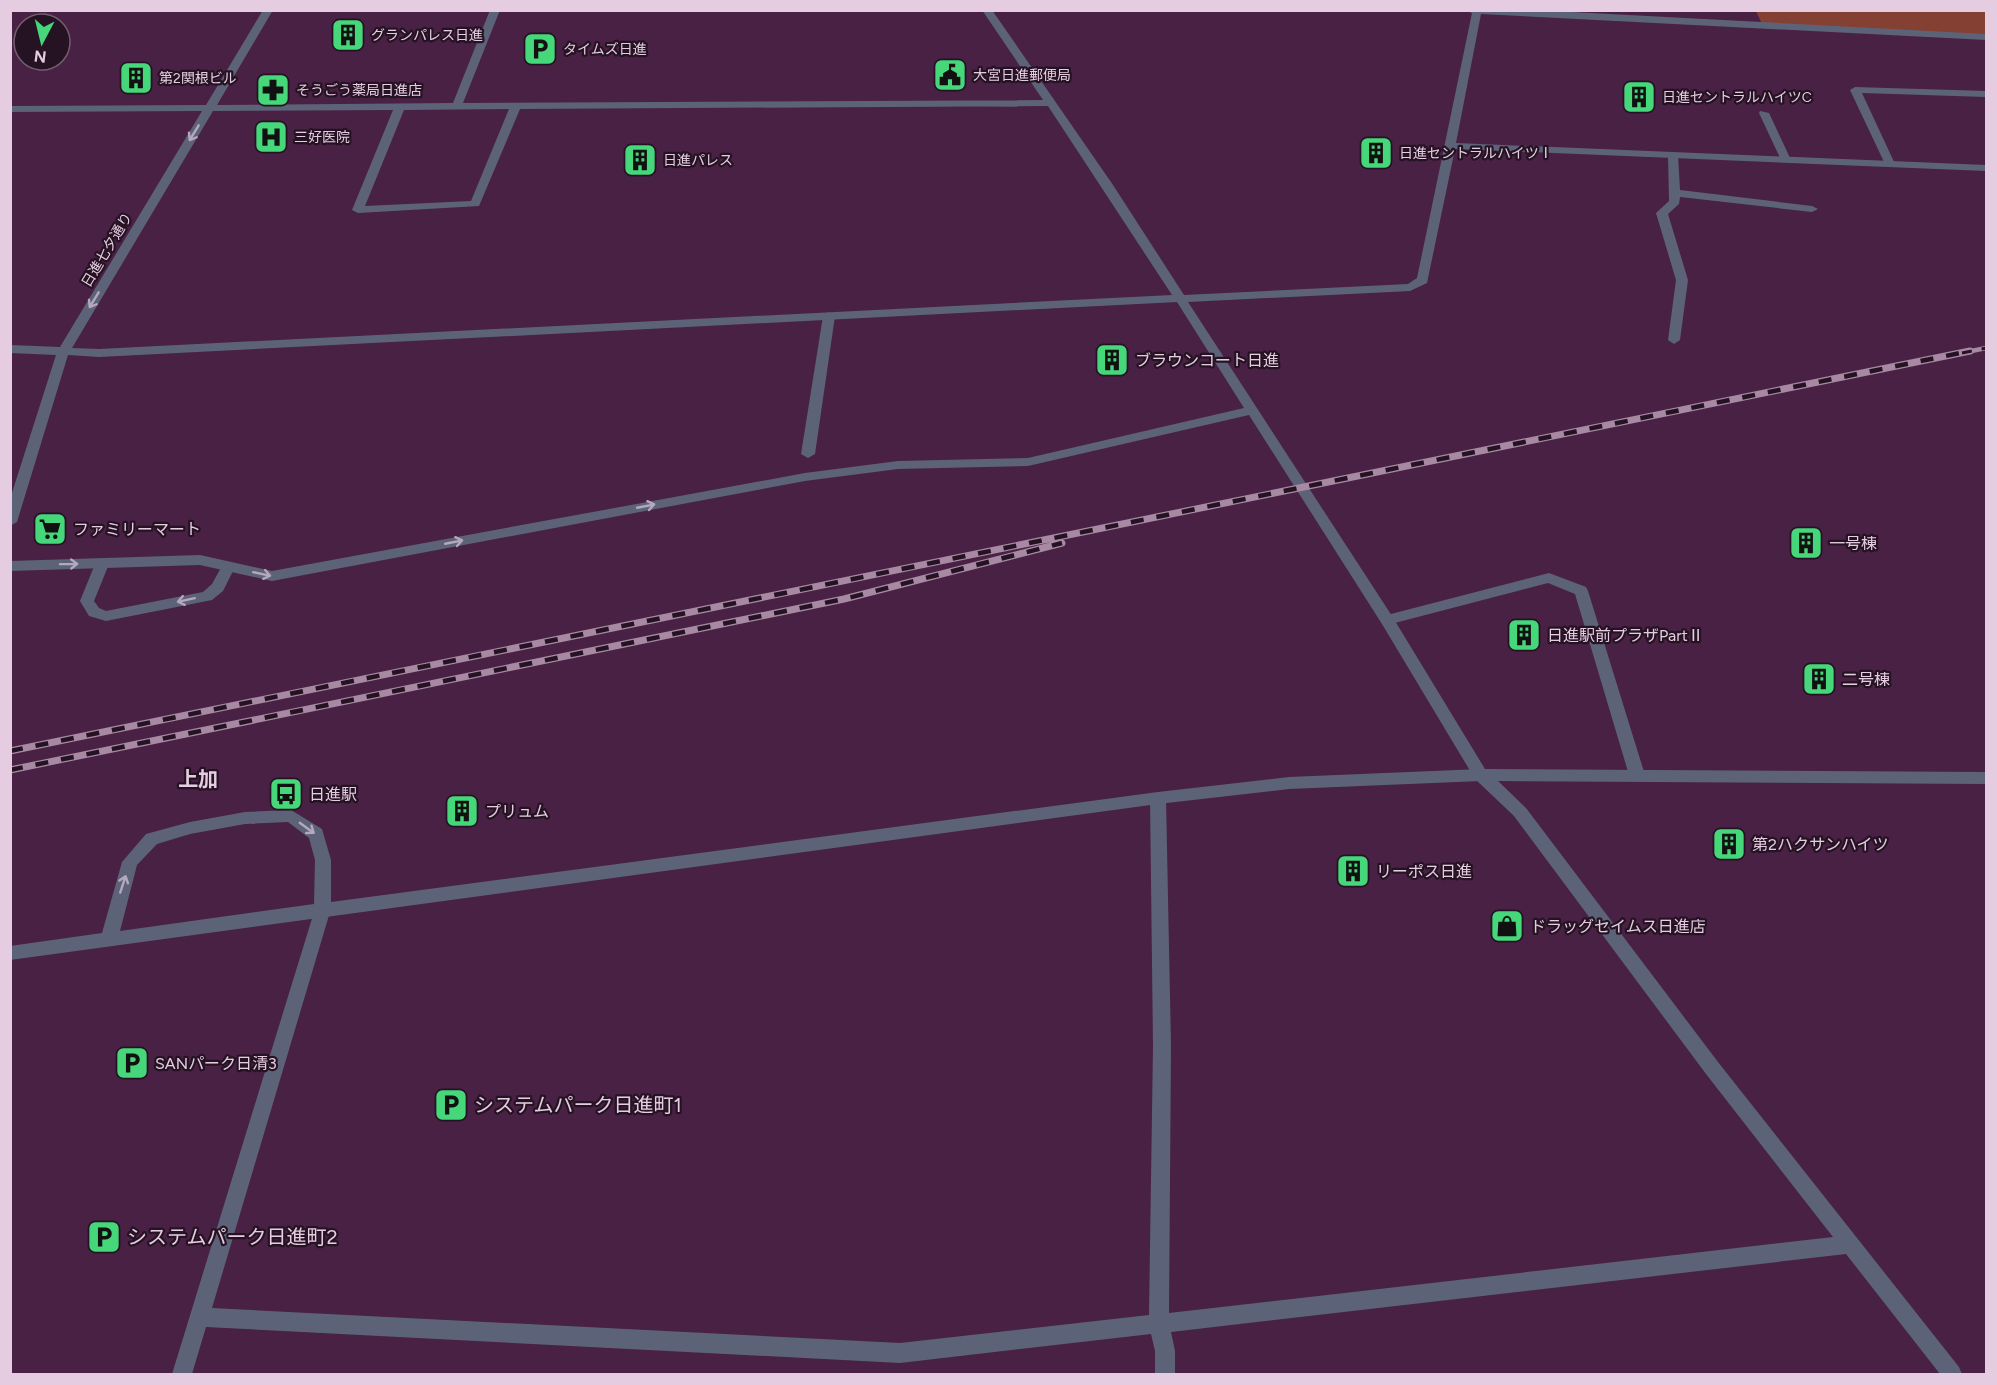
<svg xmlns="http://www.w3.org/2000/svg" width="1997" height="1385" font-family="Figtree,'Noto Sans JP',sans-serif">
  <rect width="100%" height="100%" fill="#492144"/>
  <!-- green -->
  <path fill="#854034" d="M1756,11h230v24l-224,-11z"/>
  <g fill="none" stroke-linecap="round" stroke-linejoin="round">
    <!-- service -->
    <path fill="#5c6378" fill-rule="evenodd" d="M1855,87l131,4v6l-124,-4 33,71 -5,3 -5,-3 -35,-74z
      M1760,111l9,2 22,47 -1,2 -9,-2 -22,-47z
      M1673,152l5,3 2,35 132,16 6,3 -6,3 -132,-15 -1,7 -11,10 20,66 -8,60 -6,4 -6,-4 8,-60 -20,-67 13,-12 -1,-46z
      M829,312l6,4 -20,138 -7,4 -7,-4 22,-138z
      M102,559l7,5 -15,37 5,7 7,3 97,-19 9,-8 11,-20h10l2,3 -12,24 -11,9 -106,21 -17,-5 -9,-15 15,-37z
      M1549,573l37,14 2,4 57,184 -2,4h-12l-2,-4 -54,-181 -27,-11 -161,42 -7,-5 7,-5z"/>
    <!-- minor -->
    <path fill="#5c6378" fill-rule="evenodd" d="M263,10h10l-56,95 236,-2 37,-93h10l-37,93 580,-3 -61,-90h10l121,175 71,110 224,-11 9,-6 55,-265 -8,-3h70l452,24v6l-505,-26 -25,129 530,22v6l-531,-22 -28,134 -17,8 -222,11 204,314 93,153 501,3v12l-488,-3 28,27 192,254 241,305 3,7h-22l-94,-120 -675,78 4,19v23h-20v-23l-4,-17 -251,29 -694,-36 -14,47h-20l142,-462 2,-5 6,-2 6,2 2,5 -118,396 688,35 249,-28 4,-269 -3,-248 2,-4h12l2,4 5,248 -2,267 664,-76 -127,-163 -192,-258 -39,-37 -93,-155 -133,-209 -221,51 -130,3 -93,12 -533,100 -72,-16 -190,6v-10l190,-6 72,16 533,-98 93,-12 130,-3 216,-50 -67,-106 -1078,55 -31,-2 -51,167 -7,4v-27l46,-144 -46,-2v-8l50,2 142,-236 -192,1v-6l196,-1zM1048,106l124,189 -1073,54 -27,-1 141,-237 180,-1 -41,100 6,3 121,-7 41,-97zM509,109l-38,92 -106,5 39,-96z"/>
    <!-- tertiary -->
    <path fill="#5c6378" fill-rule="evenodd" d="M1481,769l6,2 2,4 -2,4 -6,2 -192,8 -131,15 -1148,156v-14l92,-13 20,-71 24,-28 44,-12 55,-10 46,-2 31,19 9,31v42l827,-110 131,-15zM288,822l21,16 6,22 -1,44 -194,27 17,-66 20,-21 33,-10 55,-10z"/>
    <!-- rail-far1 casing -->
    <g stroke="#a789a3" stroke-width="4.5">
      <path id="rail-far1" d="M1962,353l24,-5"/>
    </g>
    <!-- rail casing -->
    <g stroke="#a789a3" stroke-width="7">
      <path id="rail" d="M10,751l1960,-400
        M10,770l834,-171 218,-56"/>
    </g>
    <!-- rail-far1 -->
    <use href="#rail-far1" stroke="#251323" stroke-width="3" stroke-dasharray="10" stroke-linecap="butt"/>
    <!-- rail -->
    <use href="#rail" stroke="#251323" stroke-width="4.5" stroke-dasharray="13" stroke-linecap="butt"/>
  </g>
  <!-- one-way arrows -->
  <defs><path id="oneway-shaft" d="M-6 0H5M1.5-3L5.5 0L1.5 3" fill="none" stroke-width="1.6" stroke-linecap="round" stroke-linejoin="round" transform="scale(1.5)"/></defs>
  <g stroke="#b5a7bc">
    <use href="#oneway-shaft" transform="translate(194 133) rotate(121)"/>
    <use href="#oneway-shaft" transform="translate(94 300) rotate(121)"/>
    <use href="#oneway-shaft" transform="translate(646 506) rotate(-11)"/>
    <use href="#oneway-shaft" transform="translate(454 542) rotate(-11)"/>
    <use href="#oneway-shaft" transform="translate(69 564) rotate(-1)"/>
    <use href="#oneway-shaft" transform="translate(262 574) rotate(12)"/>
    <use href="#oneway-shaft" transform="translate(186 600) rotate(168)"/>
    <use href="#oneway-shaft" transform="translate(307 828) rotate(36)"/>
    <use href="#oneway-shaft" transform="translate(123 884) rotate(-72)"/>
  </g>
  <!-- icons -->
  <defs>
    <g id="building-square" transform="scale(1.725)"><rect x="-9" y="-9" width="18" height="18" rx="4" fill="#45d77a" stroke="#251323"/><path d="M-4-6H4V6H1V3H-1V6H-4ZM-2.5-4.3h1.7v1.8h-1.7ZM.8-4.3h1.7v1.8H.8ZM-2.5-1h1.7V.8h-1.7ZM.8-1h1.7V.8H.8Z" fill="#111"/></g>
    <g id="parking-square" transform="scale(1.725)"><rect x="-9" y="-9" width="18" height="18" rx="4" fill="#45d77a" stroke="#251323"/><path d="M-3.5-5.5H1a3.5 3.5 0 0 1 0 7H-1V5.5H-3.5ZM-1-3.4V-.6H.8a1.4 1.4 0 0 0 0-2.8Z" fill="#111"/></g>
    <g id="civic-square" transform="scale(1.725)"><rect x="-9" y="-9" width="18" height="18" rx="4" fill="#45d77a" stroke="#251323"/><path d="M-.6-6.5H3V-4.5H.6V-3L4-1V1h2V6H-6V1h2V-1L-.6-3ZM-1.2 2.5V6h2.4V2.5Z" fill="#111"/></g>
    <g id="pharmacy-square" transform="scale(1.725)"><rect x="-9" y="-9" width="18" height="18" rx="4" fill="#45d77a" stroke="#251323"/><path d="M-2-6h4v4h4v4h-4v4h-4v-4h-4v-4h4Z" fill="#111"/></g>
    <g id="hospital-square" transform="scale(1.725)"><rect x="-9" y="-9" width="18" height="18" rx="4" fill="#45d77a" stroke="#251323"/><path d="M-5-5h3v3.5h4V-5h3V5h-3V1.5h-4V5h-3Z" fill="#111"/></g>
    <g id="supermarket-square" transform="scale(1.725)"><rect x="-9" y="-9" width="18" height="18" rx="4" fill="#45d77a" stroke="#251323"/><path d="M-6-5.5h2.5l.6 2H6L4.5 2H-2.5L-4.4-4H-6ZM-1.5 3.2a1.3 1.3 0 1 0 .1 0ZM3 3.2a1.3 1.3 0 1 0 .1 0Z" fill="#111"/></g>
    <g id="bus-square" transform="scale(1.725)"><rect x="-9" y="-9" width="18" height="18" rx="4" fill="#45d77a" stroke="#251323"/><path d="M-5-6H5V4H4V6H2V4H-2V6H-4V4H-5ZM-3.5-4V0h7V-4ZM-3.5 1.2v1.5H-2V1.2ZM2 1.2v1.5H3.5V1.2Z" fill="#111"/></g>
    <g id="shop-square" transform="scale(1.725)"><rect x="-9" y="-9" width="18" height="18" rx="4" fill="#45d77a" stroke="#251323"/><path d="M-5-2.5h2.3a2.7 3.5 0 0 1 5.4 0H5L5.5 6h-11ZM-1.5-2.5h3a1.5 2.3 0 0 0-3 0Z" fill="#111"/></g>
  </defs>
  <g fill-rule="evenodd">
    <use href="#building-square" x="348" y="35"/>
    <use href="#parking-square" x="540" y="49"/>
    <use href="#civic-square" x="950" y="75"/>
    <use href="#building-square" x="136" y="78"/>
    <use href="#pharmacy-square" x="273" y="90"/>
    <use href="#building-square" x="1639" y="97"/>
    <use href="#hospital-square" x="271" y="137"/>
    <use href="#building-square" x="1376" y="153"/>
    <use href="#building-square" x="640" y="160"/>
    <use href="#building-square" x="1112" y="360"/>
    <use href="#supermarket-square" x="50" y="529"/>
    <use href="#building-square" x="1806" y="543"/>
    <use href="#building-square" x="1524" y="635"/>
    <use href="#building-square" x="1819" y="679"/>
    <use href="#bus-square" x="286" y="794"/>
    <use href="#building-square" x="462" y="811"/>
    <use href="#building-square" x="1729" y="844"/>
    <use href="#building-square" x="1353" y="871"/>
    <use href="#shop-square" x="1507" y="926"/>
    <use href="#parking-square" x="132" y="1063"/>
    <use href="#parking-square" x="451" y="1105"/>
    <use href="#parking-square" x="104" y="1237"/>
  </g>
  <g text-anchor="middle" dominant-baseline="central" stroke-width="4.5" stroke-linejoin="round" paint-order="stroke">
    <!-- far-poi labels -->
    <g font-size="14" fill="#e5cce1" stroke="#251323" text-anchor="start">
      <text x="371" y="35">グランパレス日進</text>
      <text x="563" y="49">タイムズ日進</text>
      <text x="973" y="75">大宮日進郵便局</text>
      <text x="159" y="78">第2関根ビル</text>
      <text x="296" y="90">そうごう薬局日進店</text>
      <text x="1662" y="97">日進セントラルハイツC</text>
      <text x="294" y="137">三好医院</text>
      <text x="1399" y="153">日進セントラルハイツⅠ</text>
      <text x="663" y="160">日進パレス</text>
    </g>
    <!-- far-street labels -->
    <g font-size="14" fill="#e5cce1" stroke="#251323">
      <text transform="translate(107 250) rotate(-59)">日進七夕通り</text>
    </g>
    <!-- poi labels -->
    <g font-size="16" fill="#e5cce1" stroke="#251323" text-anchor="start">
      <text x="1135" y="360">ブラウンコート日進</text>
      <text x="73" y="529">ファミリーマート</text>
      <text x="1829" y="543">一号棟</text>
      <text x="1547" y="635">日進駅前プラザPartⅡ</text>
      <text x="1842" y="679">二号棟</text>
      <text x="309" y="794">日進駅</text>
      <text x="485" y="811">プリュム</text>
      <text x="1752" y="844">第2ハクサンハイツ</text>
      <text x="1376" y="871">リーポス日進</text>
      <text x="1530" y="926">ドラッグセイムス日進店</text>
      <text x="155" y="1063">SANパーク日清3</text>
    </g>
    <!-- quarter labels -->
    <g font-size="20" font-weight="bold" fill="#e5cce1" stroke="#251323">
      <text x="198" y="779">上加</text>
    </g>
    <!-- near-poi labels -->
    <g font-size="20" fill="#e5cce1" stroke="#251323" text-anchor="start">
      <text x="474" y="1105">システムパーク日進町1</text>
      <text x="127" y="1237">システムパーク日進町2</text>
    </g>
  </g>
  <!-- border -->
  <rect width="1997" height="1385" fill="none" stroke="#e5cce1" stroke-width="24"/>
  <!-- north arrow -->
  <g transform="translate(42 42) rotate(187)"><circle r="28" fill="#251323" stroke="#725d6f" stroke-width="1.5"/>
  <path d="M0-4.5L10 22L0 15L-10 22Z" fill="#45d77a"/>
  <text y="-9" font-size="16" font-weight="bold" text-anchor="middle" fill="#e5cce1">N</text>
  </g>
</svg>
